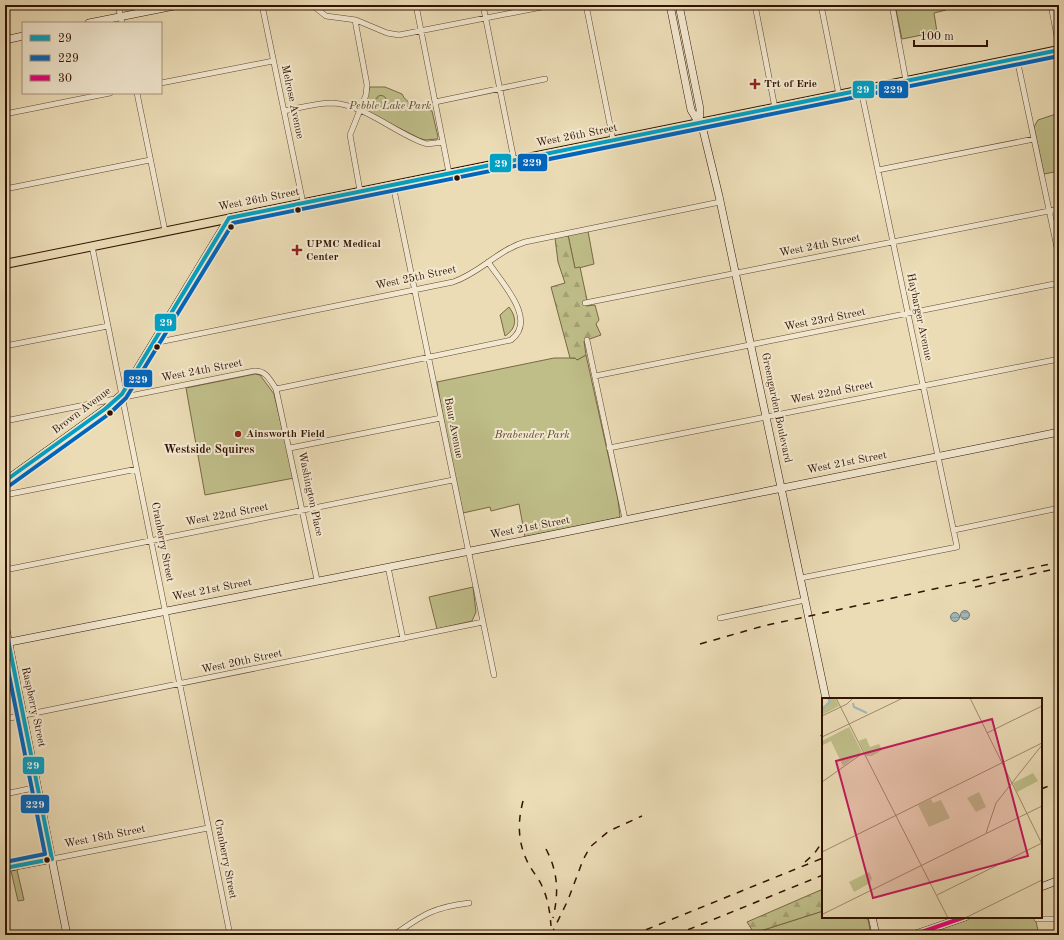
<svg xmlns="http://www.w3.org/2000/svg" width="1064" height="940" font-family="'Old Standard TT',serif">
  <defs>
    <pattern id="forest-firs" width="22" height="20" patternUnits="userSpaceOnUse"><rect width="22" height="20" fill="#bfbe89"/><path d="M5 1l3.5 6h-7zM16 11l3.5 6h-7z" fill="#a5a274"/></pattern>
    <pattern id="garden-dots" width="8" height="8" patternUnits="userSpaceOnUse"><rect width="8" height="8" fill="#bfbe89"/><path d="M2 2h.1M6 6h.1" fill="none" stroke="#a5a274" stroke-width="1.8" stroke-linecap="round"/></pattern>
    <pattern id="water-rules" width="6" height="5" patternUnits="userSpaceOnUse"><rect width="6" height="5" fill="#9fb8bb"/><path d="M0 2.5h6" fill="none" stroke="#899d9f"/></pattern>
  </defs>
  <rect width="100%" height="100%" fill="#ebdcb6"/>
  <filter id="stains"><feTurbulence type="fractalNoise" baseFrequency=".005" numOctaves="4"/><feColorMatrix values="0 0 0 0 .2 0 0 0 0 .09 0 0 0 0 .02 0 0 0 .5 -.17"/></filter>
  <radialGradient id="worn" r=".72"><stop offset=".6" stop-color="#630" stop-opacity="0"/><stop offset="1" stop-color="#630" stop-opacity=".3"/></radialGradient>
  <!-- green -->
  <path fill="#bfbe89" stroke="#786845" d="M895,5h50l1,5 -12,3 3,19 -35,7z
    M370,87h15l17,7c4,10 20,15 30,17l6,26 -1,2 -12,1 -6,-2 -54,-27 -2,-4z
    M1059,113v58l-15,3 -10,-47 4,-7z
    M588,231l6,33 -19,5 -7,-34z
    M509,307c8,11 8,21 -4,29l-5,-21z
    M586,355l32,145 2,16 -2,2 -93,19 -6,-33 -28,7 -1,-4 -27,6 -14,-60 -12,-71 117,-24h21l2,2z
    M255,374l5,1 14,19 20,84 -89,17 -19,-107z
    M473,587l3,25 -4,9 -35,8 -8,-32z
    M17,870l7,30 -6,1 -7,-30z
    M823,911v6h31l14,2 3,16h-117v-2z
    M972,917h63l4,18h-117z"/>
  <!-- forest -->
  <path fill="url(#forest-firs)" stroke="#786845" d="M568,235l7,33 5,-1 7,33 -1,6 9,-1 4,15 -3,4 5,11 -17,6 2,14 -9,5 -2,-2h-5l-19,-71 14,-4 -7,-21 -3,-24z
    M823,889v22l-69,22 -7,-11z"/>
  <!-- garden -->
  <path fill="url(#garden-dots)" stroke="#786845" d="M375.5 101a5.5 5.5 0 1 1 11 0a5.5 5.5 0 1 1-11 0Z"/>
  <!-- water -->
  <path fill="url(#water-rules)" stroke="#737671" d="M960.5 615a4.5 4.5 0 1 1 9 0a4.5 4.5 0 1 1-9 0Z
    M950.5 617a4.5 4.5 0 1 1 9 0a4.5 4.5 0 1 1-9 0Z"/>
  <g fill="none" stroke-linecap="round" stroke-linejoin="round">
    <!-- street casing -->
    <g stroke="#60442e" stroke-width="6">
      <path id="street" d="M118,5l4,18
        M262,5l41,198
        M312,5l14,11 30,4 31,13 12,2 153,-30
        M416,5l33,168
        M483,5l31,155
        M586,5l27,135
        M755,5l20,103
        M821,5l18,90
        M892,5l14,76
        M1051,5l8,42
        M355,20l12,65 -1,10 -16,40 10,56
        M1017,59l42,198
        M161,83l112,-22
        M137,93l28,138
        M435,102l110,-23
        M284,111c15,-3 32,-8 48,-8 30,1 61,28 89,39l6,2 16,-2
        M5,114l105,-21
        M878,170l156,-31
        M393,185c33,163 68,326 101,490
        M5,189l145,-29
        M92,246l138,689
        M585,303l474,-94
        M587,340l38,179
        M154,343l299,-61c27,-9 45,-32 72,-40l195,-40
        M5,346l103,-20
        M595,376l464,-93
        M276,389l235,-49c27,-20 -9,-57 -23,-78
        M5,421l249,-50c12,-1 16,9 22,18l41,191
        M290,448l151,-30
        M609,448l450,-89
        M5,495l132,-26
        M954,530l105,-22
        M388,567l15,72
        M5,570l448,-90
        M801,578l156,-31 -96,-457
        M720,618l85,-18
        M5,719l478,-97
        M5,794l33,-7
        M52,859l156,-31
        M1037,919h22
        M394,935c28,-20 40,-28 75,-32"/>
    </g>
    <!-- secondary casing -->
    <g stroke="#311201" stroke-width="8">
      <path id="secondary" d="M670,5l21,105 12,20 16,66 107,503
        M679,5l21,104 -1,14
        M89,23l90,-18
        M5,40l18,-4
        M5,481l100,-72 17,-15 107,-176
        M5,625l62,310
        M5,643l526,-104 528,-107
        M5,868l47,-9
        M1041,887l18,-7
        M872,917l4,18
        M913,935l52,-18"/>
    </g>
    <!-- primary casing -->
    <g stroke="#311201" stroke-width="10">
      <path id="primary" d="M5,264l1054,-214"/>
    </g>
    <!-- street -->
    <use href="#street" stroke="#f2e8d0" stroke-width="5"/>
    <!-- secondary -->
    <use href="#secondary" stroke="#f2e8d0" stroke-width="7"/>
    <!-- primary -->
    <use href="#primary" stroke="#ebdcb6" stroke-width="8"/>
    <!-- rail -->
    <path stroke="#311201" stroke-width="1.5" stroke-dasharray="7 7" stroke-linecap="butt" d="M975,587l84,-19
      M700,644l63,-18 296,-64
      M821,735l2,4
      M1041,789l18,-7
      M523,801c-6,23 -5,43 6,64 4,7 10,14 13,21 6,13 8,26 9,40
      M546,849c12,23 13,43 7,69
      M805,862l9,-8 9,-13
      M1057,863h2
      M551,935l17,-35 15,-40 7,-13 19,-16 33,-15
      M633,935l190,-77
      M675,935l148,-60"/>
    <!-- bus-1 casing -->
    <g stroke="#f2e8d0" stroke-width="7">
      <path id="bus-1" d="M5,481l100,-72 17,-15 107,-176 830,-168
        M5,625l47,234 -47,9"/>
    </g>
    <!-- bus-2 casing -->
    <g stroke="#f2e8d0" stroke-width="7">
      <path id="bus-2" d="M9,486l100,-72 17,-16 107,-175 826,-167
        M5,655l40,199 -40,8"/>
    </g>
    <!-- bus-3 casing -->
    <g stroke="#f2e8d0" stroke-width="7">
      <path id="bus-3" d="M913,935l52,-18"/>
    </g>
    <!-- bus-1 -->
    <use href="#bus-1" stroke="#02a1c4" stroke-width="4"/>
    <!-- bus-2 -->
    <use href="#bus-2" stroke="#0065bd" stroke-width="4"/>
    <!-- bus-3 -->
    <use href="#bus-3" stroke="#e5007d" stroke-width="4"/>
  </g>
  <!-- markers -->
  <g fill="#8f2418" stroke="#f2e8d0" stroke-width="1.5">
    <path d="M753 78h4v4h4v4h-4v4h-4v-4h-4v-4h4z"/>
    <path d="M295 244h4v4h4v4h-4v4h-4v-4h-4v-4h4z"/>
    <circle cx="238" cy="434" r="4"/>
  </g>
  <g fill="#311201" stroke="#f2e8d0" stroke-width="1.5">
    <circle cx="457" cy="178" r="3.5"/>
    <circle cx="298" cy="210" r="3.5"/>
    <circle cx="231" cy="227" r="3.5"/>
    <circle cx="157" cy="347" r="3.5"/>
    <circle cx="110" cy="413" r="3.5"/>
    <circle cx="47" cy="860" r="3.5"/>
  </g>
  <g text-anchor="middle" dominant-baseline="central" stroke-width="4" stroke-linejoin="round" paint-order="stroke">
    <!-- poi labels -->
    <g font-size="11" font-weight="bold" fill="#311201" stroke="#f2e8d0" text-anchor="start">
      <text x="764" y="84">Trt of Erie</text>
      <text x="306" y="244">UPMC Medical<tspan x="306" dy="13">Center</tspan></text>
      <text x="246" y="434">Ainsworth Field</text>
    </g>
    <!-- street labels -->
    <g font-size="11" fill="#311201" stroke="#f2e8d0">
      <text transform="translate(292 102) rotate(78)">Melrose Avenue</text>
      <text transform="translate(577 136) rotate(-11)">West 26th Street</text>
      <text transform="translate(259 200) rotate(-11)">West 26th Street</text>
      <text transform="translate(820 246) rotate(-11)">West 24th Street</text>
      <text transform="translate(416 278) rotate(-12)">West 25th Street</text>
      <text transform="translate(919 317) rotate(78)">Haybarger Avenue</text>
      <text transform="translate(825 320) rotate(-11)">West 23rd Street</text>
      <text transform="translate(202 371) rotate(-11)">West 24th Street</text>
      <text transform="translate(832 393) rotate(-11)">West 22nd Street</text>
      <text transform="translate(776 408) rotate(78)">Greengarden Boulevard</text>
      <text transform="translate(82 411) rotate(-37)">Brown Avenue</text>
      <text transform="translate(453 428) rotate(79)">Baur Avenue</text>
      <text transform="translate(847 463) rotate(-11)">West 21st Street</text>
      <text transform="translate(310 494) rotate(78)">Washington Place</text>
      <text transform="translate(227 515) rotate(-11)">West 22nd Street</text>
      <text transform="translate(530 528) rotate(-11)">West 21st Street</text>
      <text transform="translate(162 542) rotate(79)">Cranberry Street</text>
      <text transform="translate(212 590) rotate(-11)">West 21st Street</text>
      <text transform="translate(242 662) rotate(-12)">West 20th Street</text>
      <text transform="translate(33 707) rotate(78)">Raspberry Street</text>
      <text transform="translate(105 837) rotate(-11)">West 18th Street</text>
      <text transform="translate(225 859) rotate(79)">Cranberry Street</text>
    </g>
    <!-- park labels -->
    <g font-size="11" font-style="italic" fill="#5c462a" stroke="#f2e8d0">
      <text x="390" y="106">Pebble Lake Park</text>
      <text x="532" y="435">Brabender Park</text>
    </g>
    <!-- neighbourhood labels -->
    <g font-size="12" font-weight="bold" fill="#311201" stroke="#f2e8d0">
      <text x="209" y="450">Westside Squires</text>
    </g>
  </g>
  <!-- overview -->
  <g transform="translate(822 698)">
    <rect width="220" height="220" fill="#ebdcb6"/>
    <path d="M27,29l13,25 -19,14 -12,-25 -8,4 -1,-4zM44,40l4,9 9,-3 3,6 -10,6h-6l-7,-15zM211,75l5,8 -21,11 -4,-9zM157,94l7,15 -10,5 -9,-14zM109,101l2,4 8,-3 9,18 -21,9 -11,-22zM47,174l3,6 -2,5 -16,9 -5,-10z" fill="#bfbe89"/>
    <path d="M5,0h8l4,8 -17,9v-6l7,-9z" fill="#bfbe89"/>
    <path fill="none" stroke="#9fb8bb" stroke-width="2" d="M31,5l1,4 13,6M0,11l8,-7 -2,-4"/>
    <path fill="none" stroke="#a18b6e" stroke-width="1" d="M14,0l112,220M148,0l72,146M0,18l25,-12 6,-6M165,35l55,-27M0,39l81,-39M0,84l41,-29M164,135l10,-30 46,-58M0,154l220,-109M115,197l105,-52M1,216l219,-108M143,220l77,-38"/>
    <path fill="#c2185b" fill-opacity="0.15" stroke="#c2185b" stroke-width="2" d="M170,21l36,137 -155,42 -37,-137z"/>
    <rect width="220" height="220" fill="none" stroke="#311201" stroke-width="2"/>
  </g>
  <g stroke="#f2e8d0" stroke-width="1.5">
    <rect x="878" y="80" width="31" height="19" rx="4" fill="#0065bd"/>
    <rect x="852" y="80" width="23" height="19" rx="4" fill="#02a1c4"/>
    <rect x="517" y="153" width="31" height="19" rx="4" fill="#0065bd"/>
    <rect x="489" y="153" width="23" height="20" rx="4" fill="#02a1c4"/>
    <rect x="154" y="313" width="23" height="19" rx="4" fill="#02a1c4"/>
    <rect x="123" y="369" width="30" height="19" rx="4" fill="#0065bd"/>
    <rect x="22" y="756" width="23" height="19" rx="4" fill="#02a1c4"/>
    <rect x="20" y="794" width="30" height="20" rx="4" fill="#0065bd"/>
  </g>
  <g font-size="11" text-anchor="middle" font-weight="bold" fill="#fff">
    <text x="893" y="93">229</text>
    <text x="863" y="93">29</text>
    <text x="532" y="166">229</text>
    <text x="501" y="167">29</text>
    <text x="166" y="326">29</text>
    <text x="138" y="383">229</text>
    <text x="33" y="769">29</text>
    <text x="35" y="808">229</text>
  </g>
  <!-- margin -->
  <rect width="1064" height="940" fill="none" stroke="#ebdcb6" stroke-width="20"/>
  <rect x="6" y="6" width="1052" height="928" fill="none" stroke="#311201" stroke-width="2"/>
  <rect x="10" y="10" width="1044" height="920" fill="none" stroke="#311201"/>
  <!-- legend -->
  <rect x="22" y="22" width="140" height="72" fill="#f2e8d0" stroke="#a5927d"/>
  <rect x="30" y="35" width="20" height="6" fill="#02a1c4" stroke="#a5927d"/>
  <text x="58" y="42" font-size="12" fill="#311201">29</text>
  <rect x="30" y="55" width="20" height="6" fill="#0065bd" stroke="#a5927d"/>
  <text x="58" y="62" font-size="12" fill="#311201">229</text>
  <rect x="30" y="75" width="20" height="6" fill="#e5007d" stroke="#a5927d"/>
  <text x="58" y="82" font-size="12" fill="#311201">30</text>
  <!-- scale -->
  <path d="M914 40v6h73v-6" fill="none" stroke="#311201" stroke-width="2"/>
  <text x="920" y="40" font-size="12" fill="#311201" stroke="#f2e8d0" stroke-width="3" paint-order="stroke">100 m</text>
  <rect width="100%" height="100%" filter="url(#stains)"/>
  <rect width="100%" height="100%" fill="url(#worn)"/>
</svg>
